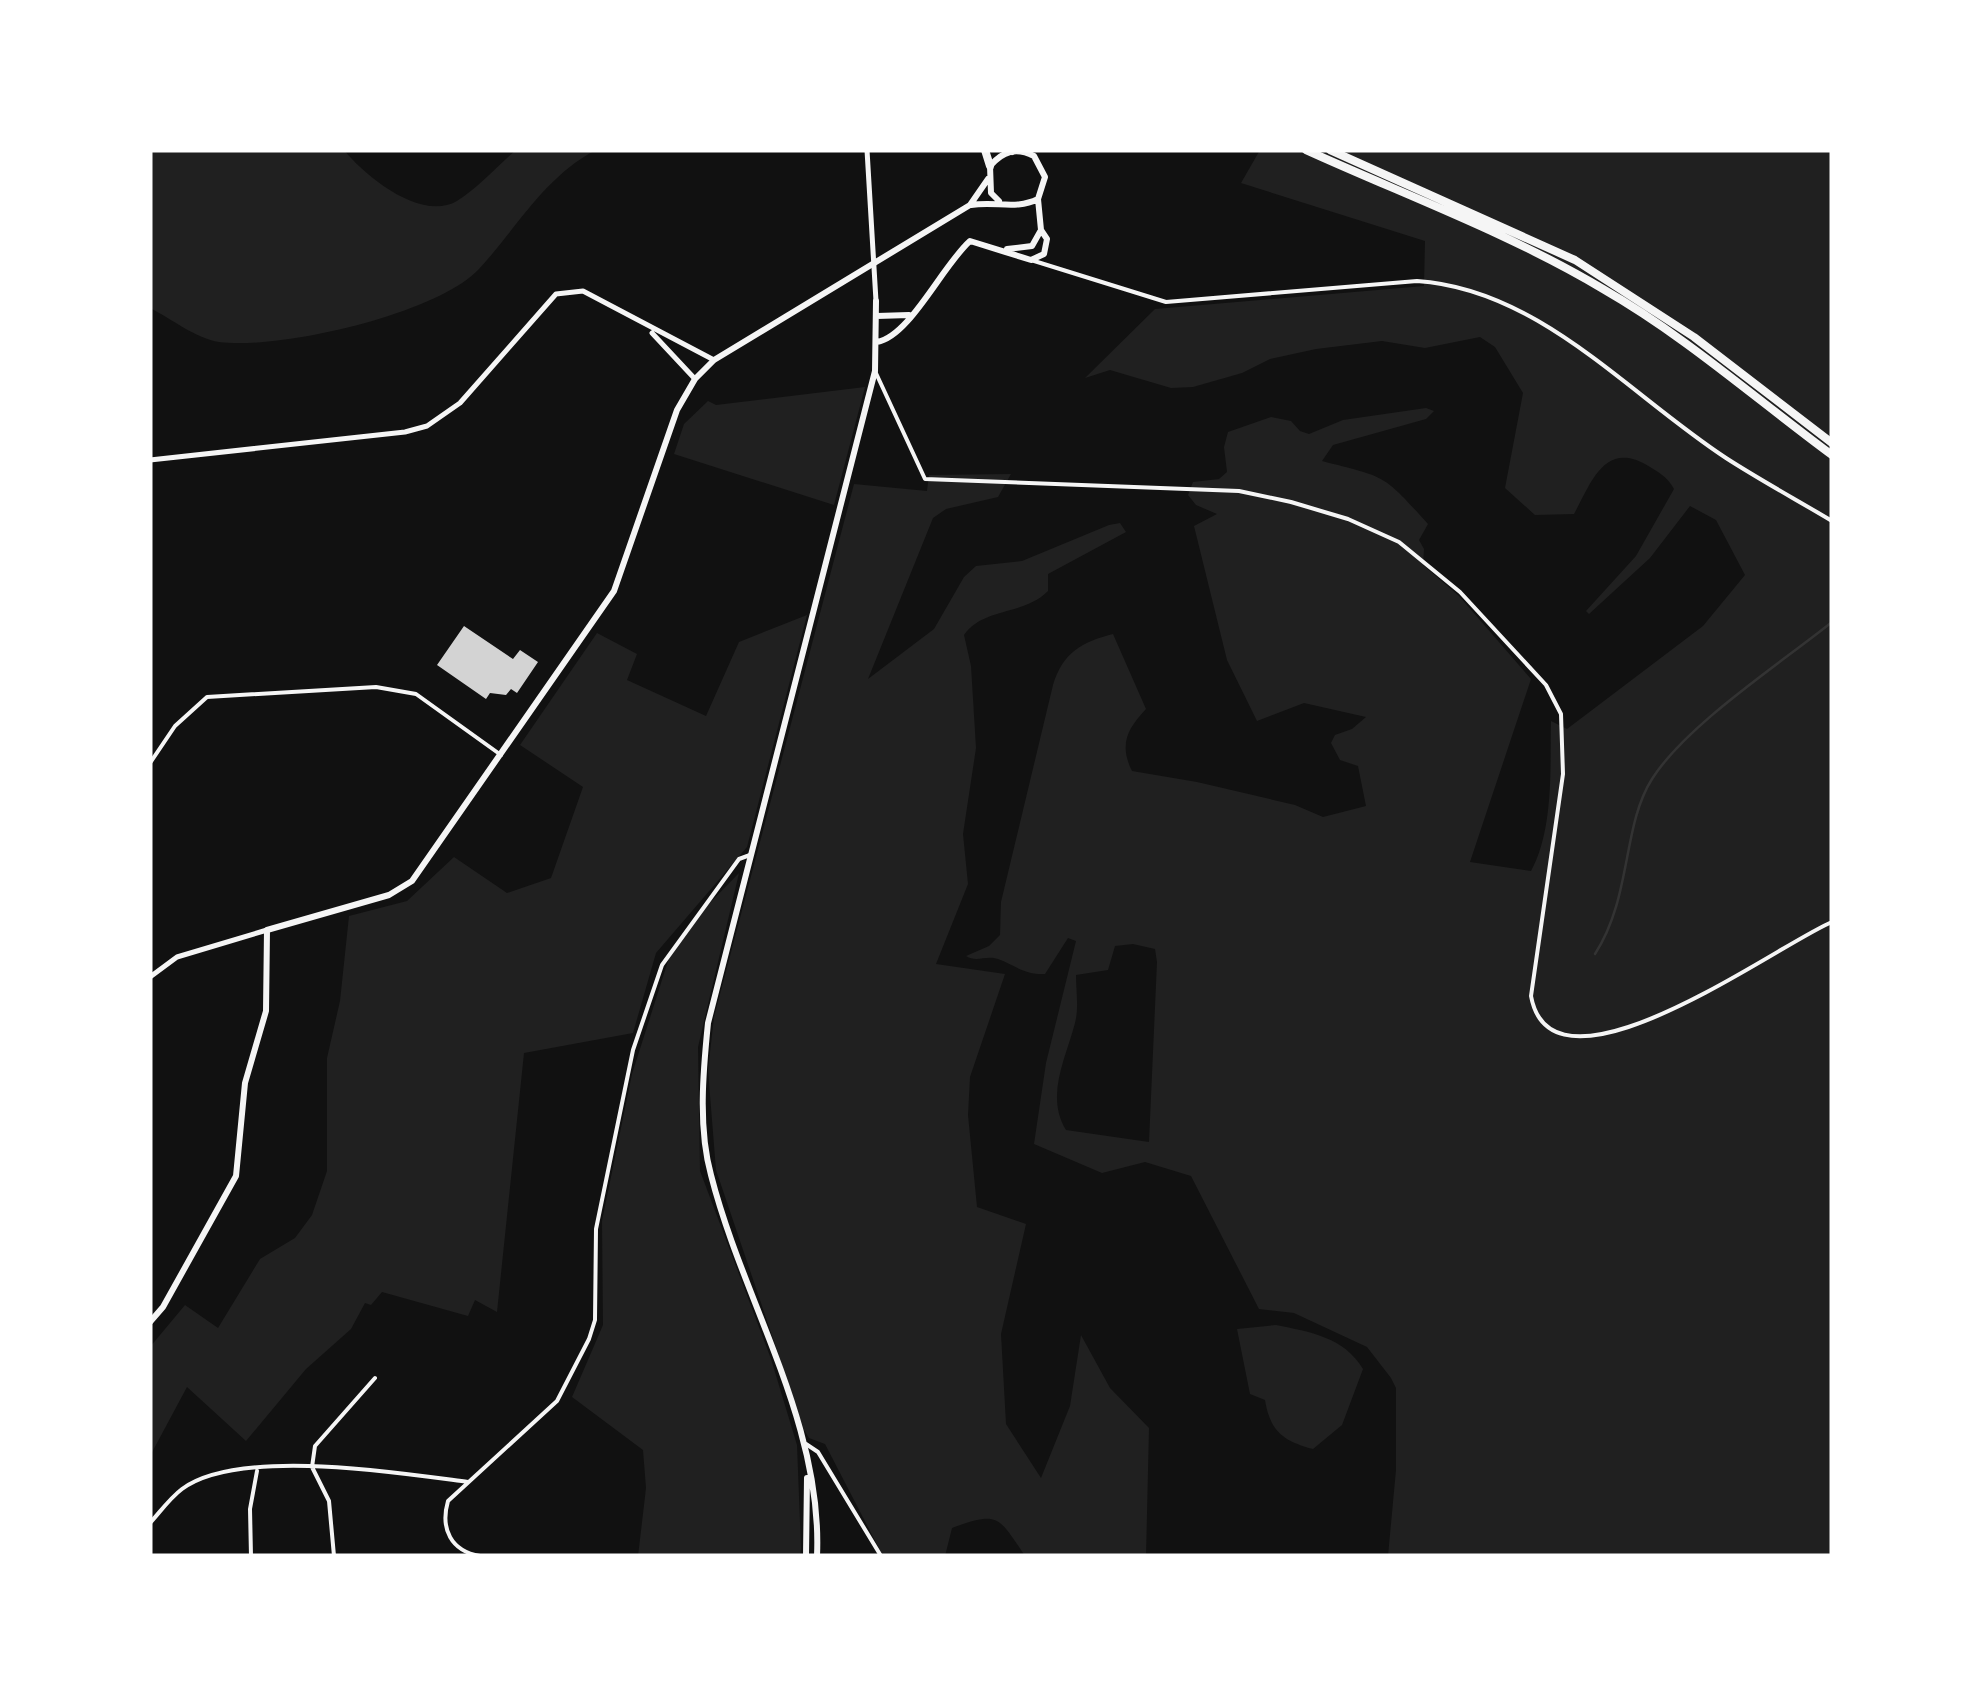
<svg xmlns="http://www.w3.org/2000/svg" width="1982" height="1706" font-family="'Crimson Pro',serif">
  <rect width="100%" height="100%" fill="#111"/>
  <!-- green -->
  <path fill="#202020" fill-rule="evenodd" d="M150,150h194c21,26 77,72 113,51 21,-13 40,-35 59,-51h80c-52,27 -79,78 -117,119 -42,45 -199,81 -260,73 -22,-3 -49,-24 -69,-34z
    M1260,150h572v1406h-444l8,-86v-82l-5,-10 -24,-31 -73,-34 -35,-4 -68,-133 -46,-14 -43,11 -68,-29 12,-81 30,-122 -8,-3 -23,36c-21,1 -28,-8 -47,-15 -13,-4 -21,4 -32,-3l23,-10 11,-11 1,-33 52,-217c10,-33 29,-43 60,-51l33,75c-19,20 -27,36 -14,62l65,11 98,23 28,12 43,-11 -8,-40 -18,-6 -9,-17 4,-8 17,-6 14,-12 -62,-14 -47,18 -30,-61 -33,-134 23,-12 -21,-9 -8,-10 5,-13 26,-3 8,-7 -3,-25 4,-15 43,-15 20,4 9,10 9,3 34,-14 83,-12 8,3 -8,8 -93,26 -11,16c65,17 60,12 106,63l-9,16 5,9 -1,16 36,31 72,83 -61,183 61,9c23,-42 19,-104 20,-150l16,8 136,-103 42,-51 -29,-55 -26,-14 -40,52 -61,56 -3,-3 50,-55 38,-67c-7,-13 -16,-17 -29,-25 -41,-22 -54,19 -71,50l-39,1 -30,-27 18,-95 -28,-46 -15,-10 -55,11 -43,-7 -66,8 -46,10 -28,14 -49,14 -22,1 -61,-18 -25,8 70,-69 269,-23 1,-45 -184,-58zM1133,944l22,5 2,13 -8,180 -83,-12c-21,-34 0,-72 9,-107 4,-15 1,-32 1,-48l32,-5 7,-24z
    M865,387l-31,118 -160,-51 10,-30 24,-23 8,4z
    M1011,474l-13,23 -52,12 -13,9 -65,161 66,-50 30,-52 12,-11 46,-5 87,-36 11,-2 6,9 -78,42v17c-25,25 -64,16 -84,44l7,31 5,82 -13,86 5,50 -32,80 69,10 -35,103 -2,38 9,92 49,17 -25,110 5,90 35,54 29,-72 11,-71 29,53 39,40 -3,128h-121c-27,-40 -26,-45 -73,-28l-7,28h-62l-58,-112 -16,-6 -5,-8 -88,-260 -8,-100 6,-53 140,-533 73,7 2,-16z
    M807,615l-60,232 -91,106 -23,80 -109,20 -27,259 -22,-12 -7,16 -86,-24 -11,13 -6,-2 -14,26 -45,40 -60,72 -59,-54 -37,69v-109l35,-42 33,23 42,-69 35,-21 17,-23 15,-44v-113l13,-57 9,-85 58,-15 47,-44 53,36 44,-15 32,-91 -63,-42 77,-112 40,21 -10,26 79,36 33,-74z
    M739,873l-41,174 2,124 71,188 26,86 4,103 -1,8h-162l8,-68 -3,-38 -71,-53 31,-72 -1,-104 30,-147 37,-116 34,-48z
    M1276,1325c34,7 68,12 87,44l-21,56 -29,24c-30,-8 -43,-18 -48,-49l-15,-6 -13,-65z"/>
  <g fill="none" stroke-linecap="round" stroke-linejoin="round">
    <!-- stream -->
    <path stroke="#333" stroke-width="2.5" d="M1595,954c37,-57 27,-128 57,-175 34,-54 129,-116 180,-157"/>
  </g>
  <!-- building -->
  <path fill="#d3d3d3" d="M464,626l49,33 7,-9 18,12 -21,31 -6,-4 -5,6 -16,-2 -4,6 -49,-34z"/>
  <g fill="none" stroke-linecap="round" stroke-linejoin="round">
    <!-- minor -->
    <path stroke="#f5f5f5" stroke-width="4" d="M1031,260l135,42 251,-21c122,8 211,113 309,177 34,22 71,42 106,63
      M875,371l50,108 314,12 52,11 57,17 51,23 61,50 86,93 15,29 2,60 -32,222c21,116 249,-53 301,-74
      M150,763l25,-37 32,-29 169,-10 40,7 85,61
      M806,1444l12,8 63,104
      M312,1467l3,-21 60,-68
      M312,1467l17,34 5,55
      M150,1523c10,-11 20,-25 32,-34 56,-42 218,-16 286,-7
      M251,1556l-1,-47 7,-38
      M480,1556c-29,-5 -40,-27 -32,-55l109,-100 32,-62 6,-19 1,-91 37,-179 29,-85 77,-106 11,-4"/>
    <!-- tertiary -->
    <path stroke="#f5f5f5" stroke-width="5" d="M867,150l9,151
      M652,333l43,46
      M150,460l255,-28 22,-6 33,-23 96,-109 27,-3 131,69
      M150,977l27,-20 90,-27"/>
    <!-- secondary -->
    <path stroke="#f5f5f5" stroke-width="6" d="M971,205c25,-4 45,5 67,-6l7,-22 -11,-21c-18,-9 -31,-5 -44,10l1,27 8,8
      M1007,249l25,-3 9,-16
      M877,316l32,-1
      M877,342c33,-6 65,-76 93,-101l61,19 13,-6 3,-15 -6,-9 -3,-31
      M150,1322l13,-15 73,-131 9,-93 21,-72 1,-81 122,-35 23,-14 202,-290 63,-181 18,-31 19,-19 256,-155 18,-26
      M806,1556l1,-78
      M817,1556c6,-133 -74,-255 -106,-381 -13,-47 -8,-103 -3,-152l167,-652 1,-70"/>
    <!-- trunk -->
    <path stroke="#f5f5f5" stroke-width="8" d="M985,150l5,16
      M1011,150l1,1
      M1306,150c99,45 203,83 297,139 82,47 153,110 229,166
      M1330,150l245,110 119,77 138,106"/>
  </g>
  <!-- border -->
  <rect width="1982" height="1706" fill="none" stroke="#ffffff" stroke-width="305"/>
</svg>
